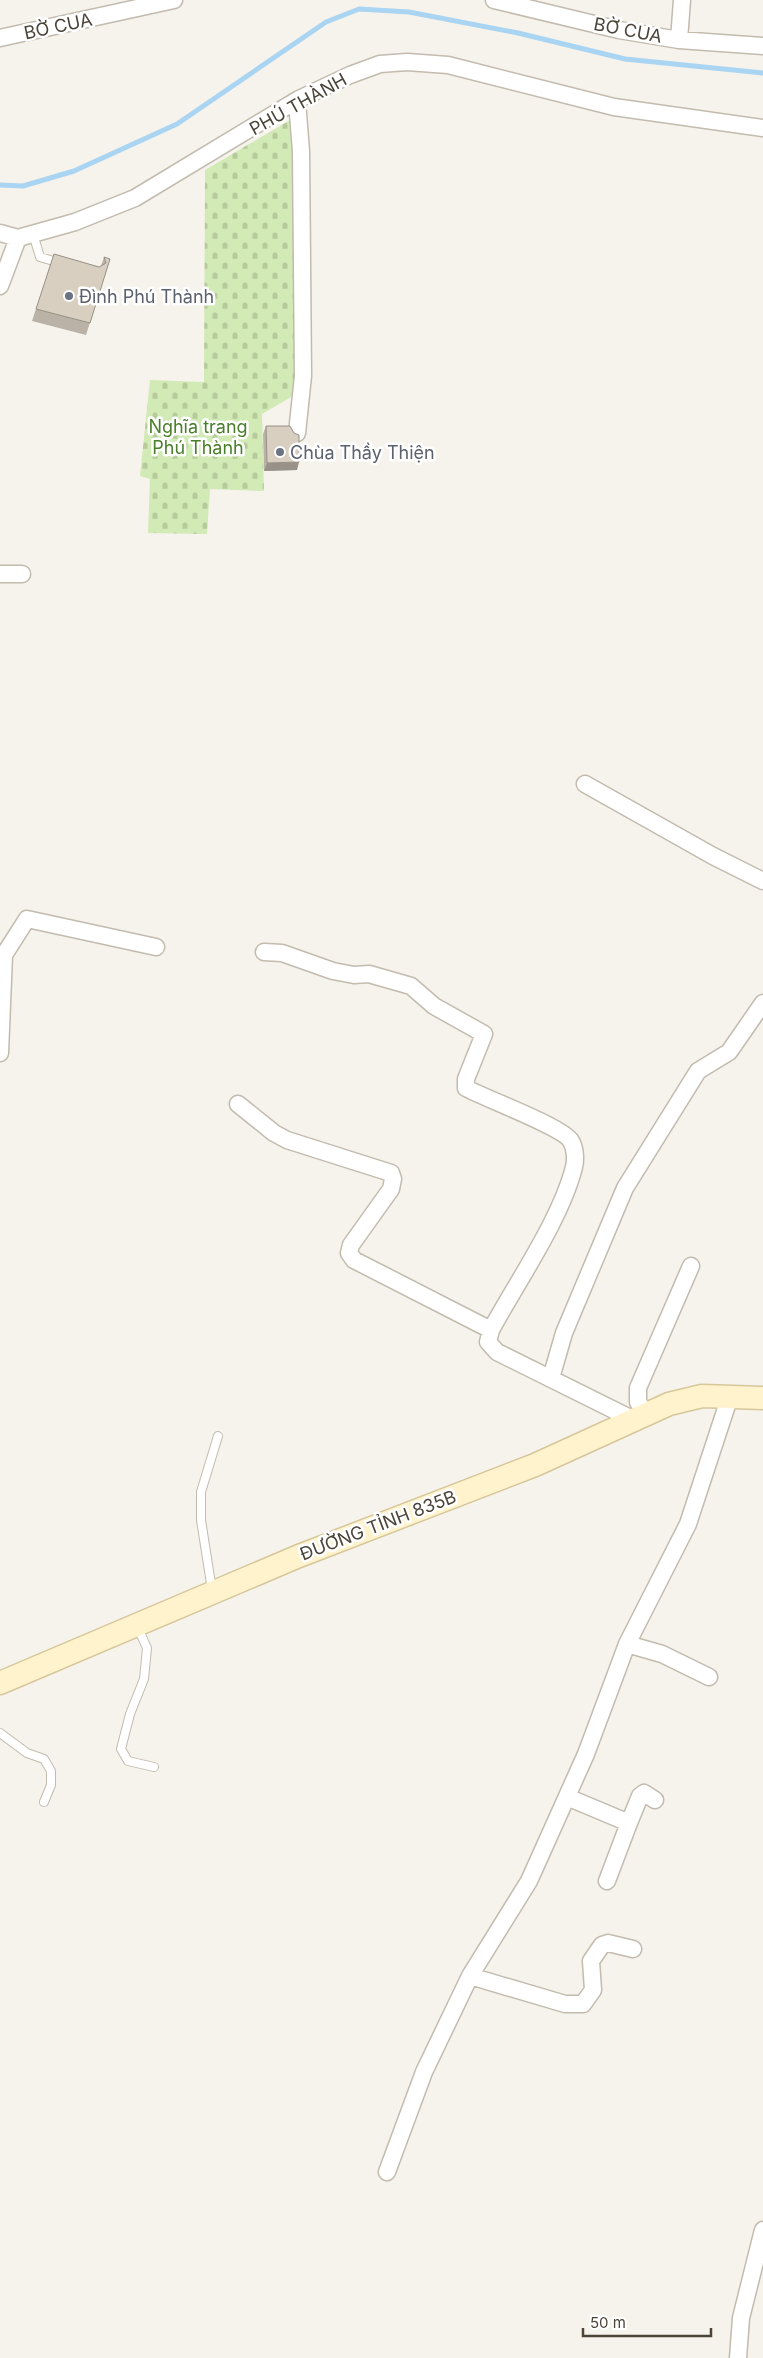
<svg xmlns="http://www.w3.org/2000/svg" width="763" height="2358" font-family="Inter,sans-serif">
  <defs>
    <pattern id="cemetery-stones" width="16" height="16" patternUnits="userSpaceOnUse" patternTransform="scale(1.25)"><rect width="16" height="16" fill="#d2eab5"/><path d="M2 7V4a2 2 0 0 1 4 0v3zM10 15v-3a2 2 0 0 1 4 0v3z" fill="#b6ca9c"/></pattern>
  </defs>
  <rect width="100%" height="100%" fill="#f6f3ec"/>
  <!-- cemetery -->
  <path fill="url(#cemetery-stones)" d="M292,119l3,25 3,249 -36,21 2,77 -54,-2 -3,45 -59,-1 2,-54 -10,-3 10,-96 54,2 1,-212z"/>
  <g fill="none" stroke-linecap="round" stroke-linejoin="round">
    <!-- stream -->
    <path stroke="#a9d4f2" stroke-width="5" d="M0,185l23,1 51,-15 103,-47 149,-102 33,-13 50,3 109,21 107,26 138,14"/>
    <!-- lane casing -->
    <g stroke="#c2bbae" stroke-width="10">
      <path id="lane" d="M33,234l7,23 20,6
        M212,1590l-11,-70v-28l17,-56
        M137,1626l10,22 -3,31 -14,35 -9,35 7,12 26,6
        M0,1733l27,20 17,6 7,12v14l-7,17"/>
    </g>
    <!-- street casing -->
    <g stroke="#c2bbae" stroke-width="19">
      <path id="street" d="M494,0l125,30 60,10 84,6
        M0,38l174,-38
        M679,40l3,-40
        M0,233l18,5 57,-16 60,-24 164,-99 51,-24 30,-11 27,-2 41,3 166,42 149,21
        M0,286l18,-48
        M297,433l6,-57 -2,-225 -4,-50
        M0,574h22
        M585,784l128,72 50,25
        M264,952l18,1 51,18 21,4 15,-1 42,12 23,20 50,28 -18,45v9c20,11 97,39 105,53 4,7 5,18 3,26 -13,52 -57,115 -83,163l-3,12 9,10 137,68
        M0,954l4,1 23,-36 129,28
        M0,1053l4,-98
        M238,1104l36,29 13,7 104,33 2,6 -2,10 -40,56 -2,8 5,7 137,70
        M551,1378l13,-45 61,-145 73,-117 31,-19 34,-49
        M646,1414l-8,-12v-14l53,-122
        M627,1644l35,10 47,23
        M567,1797l62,26 -22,58
        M629,1823l11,-27 4,-3 11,7
        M470,1976l95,28h18l10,-14 -2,-29 11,-16 6,-2 25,6
        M387,2172l37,-100 46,-96 59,-95 57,-127 41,-110 61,-120 42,-128
        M738,2358l3,-40 22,-88"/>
    </g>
    <!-- secondary casing -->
    <g stroke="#d6c79b" stroke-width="25">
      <path id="secondary" d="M0,1683l299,-127 236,-91 134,-61 33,-8 61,2"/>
    </g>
    <!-- lane -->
    <use href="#lane" stroke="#fff" stroke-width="8"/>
    <!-- street -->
    <use href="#street" stroke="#fff" stroke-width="16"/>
    <!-- secondary -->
    <use href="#secondary" stroke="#fff3cd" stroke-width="22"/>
  </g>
  <!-- wall -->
  <path fill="#bab2a6" d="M54,254l45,13 2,-1 3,-9 6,2 -24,76 -54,-14z
    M266,426l31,44 -33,1 -1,-37z"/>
  <!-- shaded-wall -->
  <path fill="#979187" d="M299,462l-2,8 -33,1 3,-8z"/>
  <!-- building -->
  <path fill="#d8cfc1" stroke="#979187" d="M54,254l45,13 7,-4 -2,-6 6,2 -20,64 -54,-14z
    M266,426h24l4,7 5,2v27l-32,1z"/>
  <!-- markers -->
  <g fill="#6b7280" stroke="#fff" stroke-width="2">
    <circle cx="69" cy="296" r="5"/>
    <circle cx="280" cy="452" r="5"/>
  </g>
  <g text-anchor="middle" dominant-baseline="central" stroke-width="5" stroke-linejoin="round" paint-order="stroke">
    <!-- street labels -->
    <g font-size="18" fill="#4b4439" stroke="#fff">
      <text transform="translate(58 26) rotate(-12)">BỜ CUA</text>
      <text transform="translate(628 30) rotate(11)">BỜ CUA</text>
      <text transform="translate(298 104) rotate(-29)">PHÚ THÀNH</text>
      <text transform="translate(378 1525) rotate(-21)">ĐƯỜNG TỈNH 835B</text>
    </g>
    <!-- worship labels -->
    <g font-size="18" fill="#5b616d" stroke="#fff" text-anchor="start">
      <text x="79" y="296">Đình Phú Thành</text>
      <text x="290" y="452">Chùa Thầy Thiện</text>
    </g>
    <!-- park labels -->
    <g font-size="18" fill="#4a7f2a" stroke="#fff">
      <text x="198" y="426">Nghĩa trang<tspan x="198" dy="21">Phú Thành</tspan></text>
    </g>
  </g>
  <!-- scale -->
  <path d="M583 2328v8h128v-8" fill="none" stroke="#4b4439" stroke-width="2.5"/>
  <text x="590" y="2328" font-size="15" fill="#4b4439" stroke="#ffffff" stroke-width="4" paint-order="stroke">50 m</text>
</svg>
